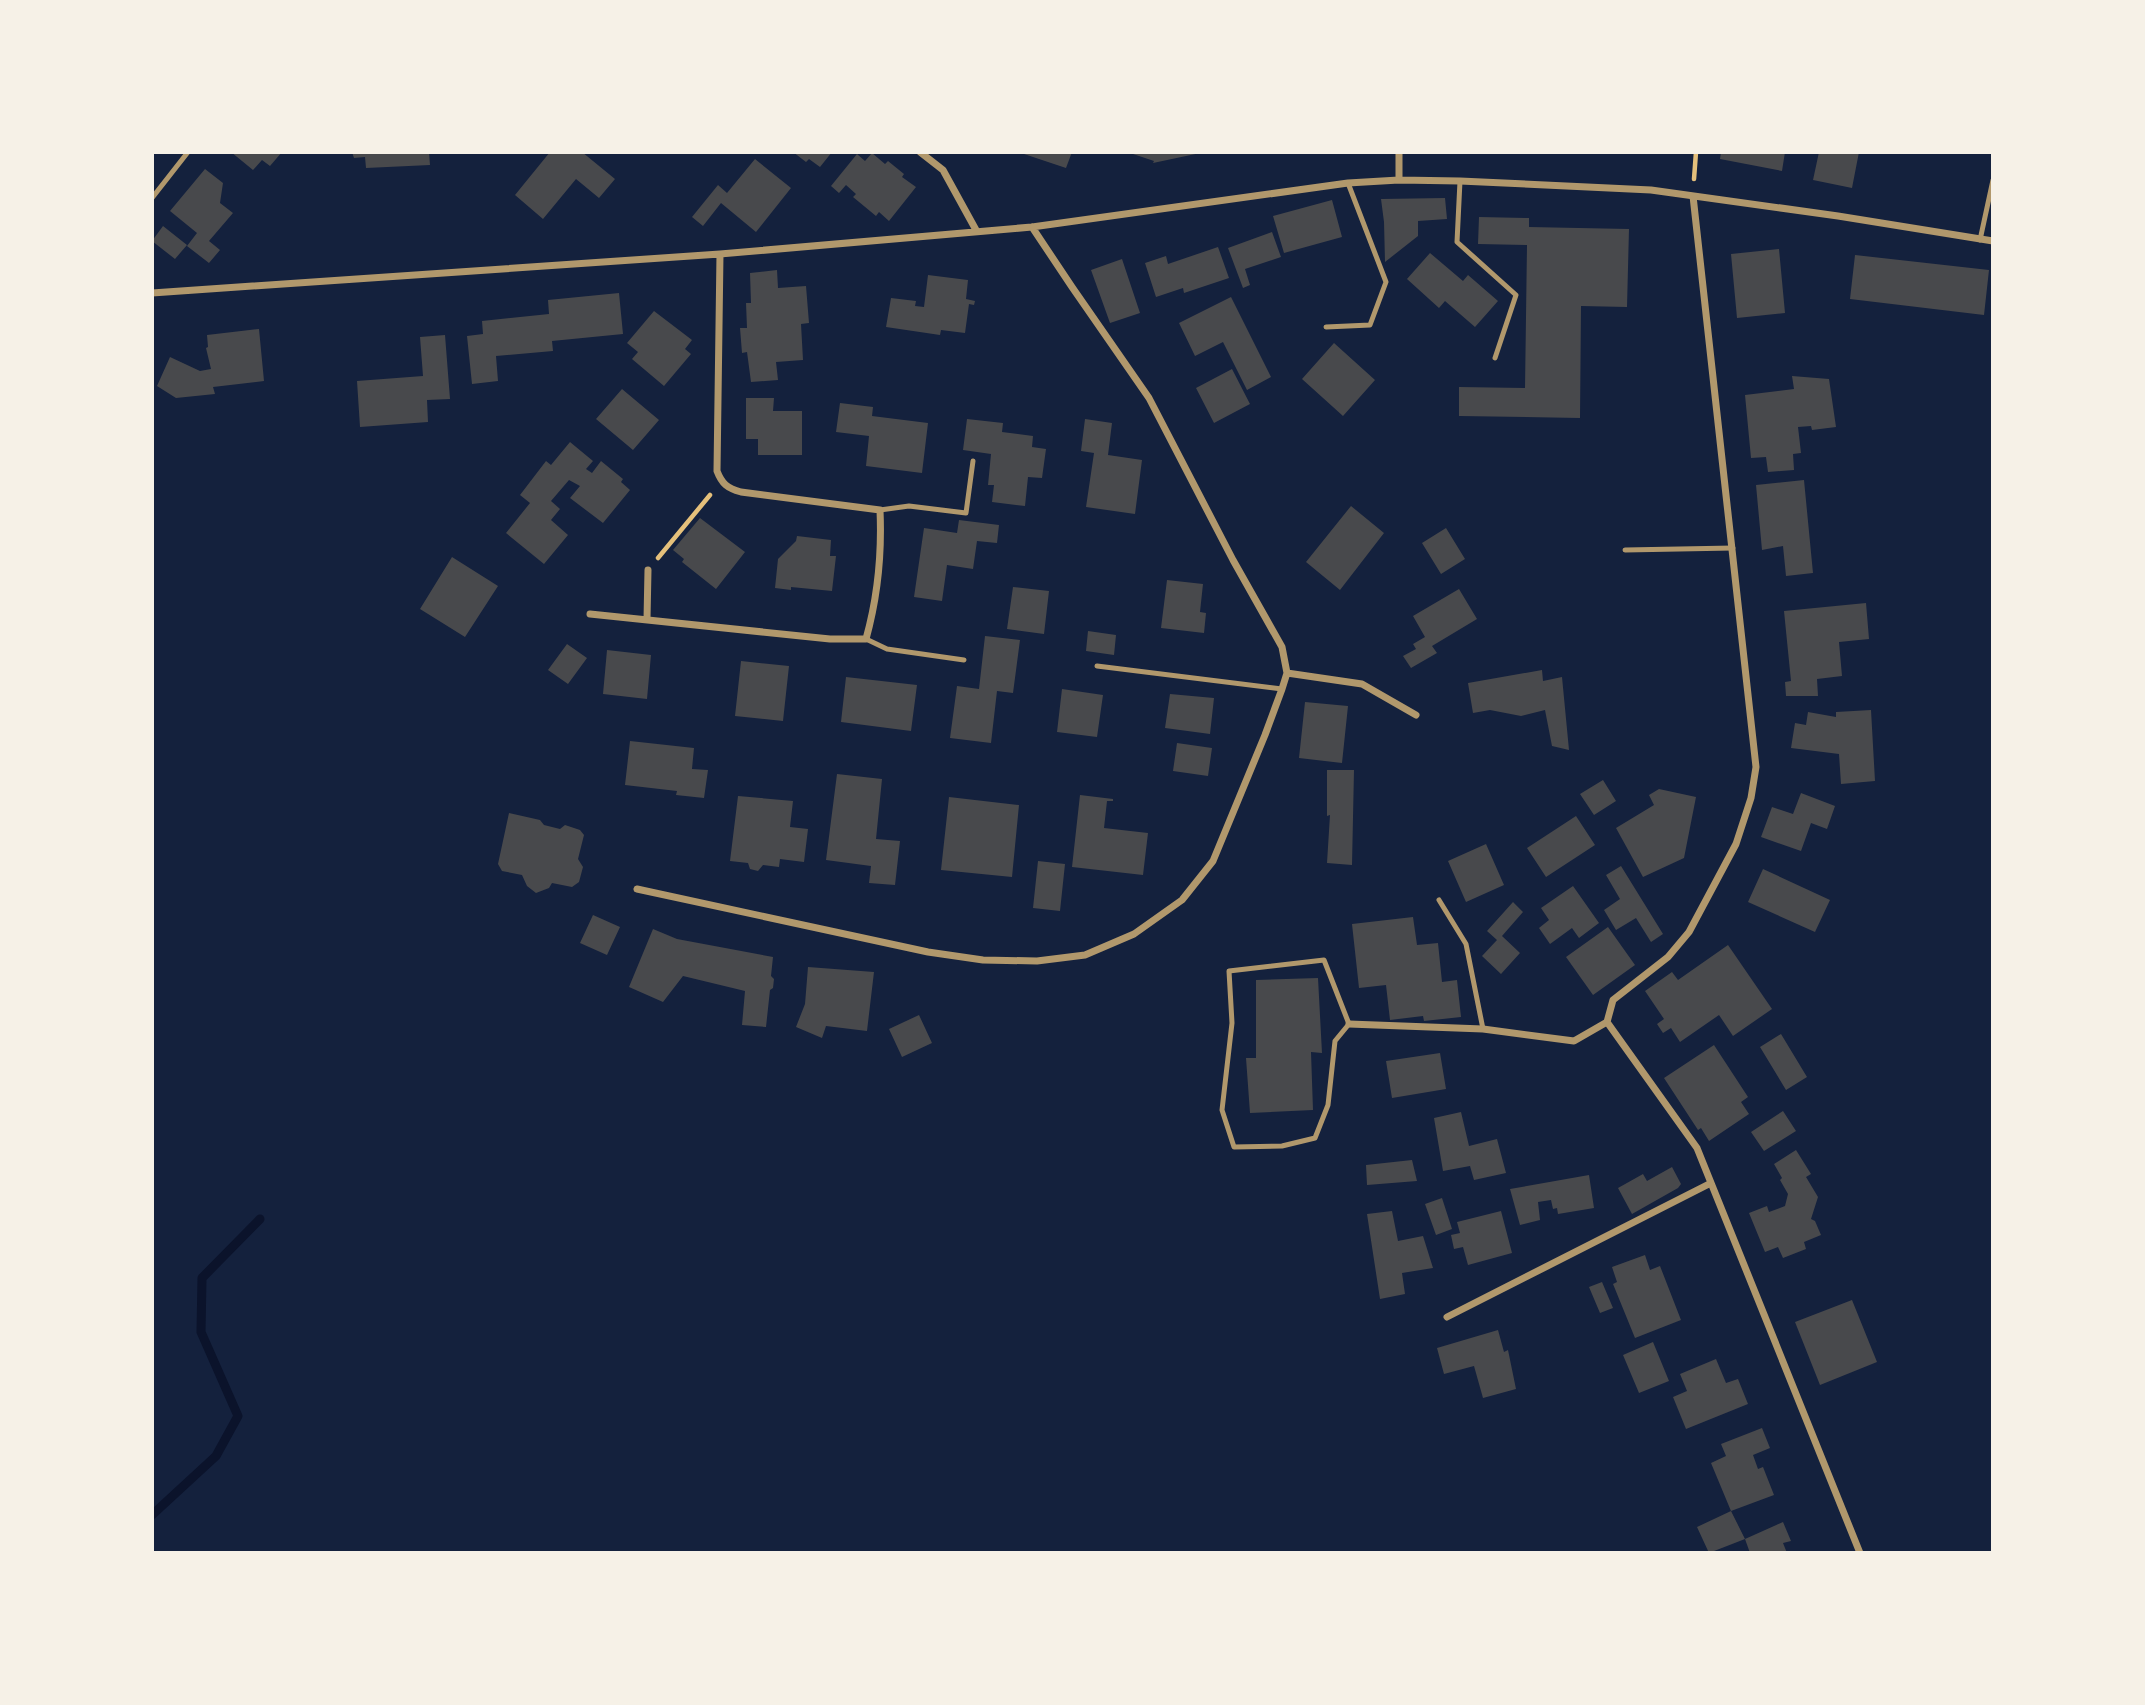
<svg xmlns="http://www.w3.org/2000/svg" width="2145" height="1705" font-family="Montserrat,sans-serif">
  <rect width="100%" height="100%" fill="#14213d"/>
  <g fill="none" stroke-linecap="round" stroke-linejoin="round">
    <!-- stream -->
    <path stroke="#0b132b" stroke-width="9" d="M152,1515l64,-59 22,-40 -37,-84 1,-54 58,-59"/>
  </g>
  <!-- building -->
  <path fill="#48494c" d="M231,152h51l-12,14 -8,-6 -9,10z
    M352,152h77l1,13 -64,3 -1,-11 -11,1z
    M550,152h32l33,27 -16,19 -23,-19 -33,40 -28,-24z
    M793,152h39l-12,15 -11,-8 -3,3z
    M1018,152h54l-6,16z
    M1205,152l-52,11 1,-2 -24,-8z
    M1721,152h64l-3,19 -62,-12z
    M1819,152h40l-7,36 -39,-8z
    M872,153l13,11 3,-3 16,13 -2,3 14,10 -27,34 -10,-9 -3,4 -23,-19 3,-3 -10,-9 -7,8 -8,-7 26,-32 8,7z
    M755,159l36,29 -35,44 -35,-29 -18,23 -11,-9 26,-32 9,8z
    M205,169l18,14 -3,20 13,10 -24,28 11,9 -11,13 -22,-17 10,-13 -27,-22z
    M1445,198l2,21 -29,2v15l-33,26 -1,-40 -3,-23z
    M1332,200l10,37 -58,16 -11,-37z
    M1479,217l50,1v9l100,2 -2,78 -46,-1 -1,112 -121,-2v-29l66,1 2,-143 -49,-1z
    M163,226l24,19 -12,14 -23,-18z
    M1272,232l9,25 -36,12 5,16 -7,3 -15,-40z
    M1218,247l11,31 -45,15 -1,-5 -27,9 -11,-34 21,-7 2,8z
    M1779,249l6,64 -48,5 -6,-64z
    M1430,253l33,28 5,-6 30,26 -23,26 -30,-26 -6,7 -32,-29z
    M1855,255l134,15 -5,45 -134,-16z
    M1122,259l18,54 -30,10 -19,-53z
    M777,270l1,18 28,-2 3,37 -8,1 2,36 -27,2 2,18 -27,2 -4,-30 -5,1 -2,-25h7l-1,-25h5l-1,-30z
    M928,275l40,5 -2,19 9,2 -1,4 -5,-1 -4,29 -24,-3 -1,5 -54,-8 5,-29 25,3 -1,5 9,1z
    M619,293l4,41 -71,7 1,10 -57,5 2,25 -26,3 -5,-48 16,-2 -1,-13 67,-7 -1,-14z
    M1231,297l40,80 -24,13 -24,-48 -28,14 -16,-33z
    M654,311l38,29 -7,9 6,5 -27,32 -32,-27 6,-7 -11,-9z
    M259,329l5,52 -51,6 2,7 -39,4 -19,-12 13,-29 30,14 11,-2 -5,-21 2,-1 -1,-12z
    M445,335l5,64 -23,1 1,22 -68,5 -3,-46 66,-5 -3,-39z
    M1334,343l41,37 -32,36 -41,-37z
    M1232,369l18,35 -36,19 -18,-35z
    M1792,376l37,3 7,48 -24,3 -1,-4 -13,1 3,26 -8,1 1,16 -26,2 -2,-15 -15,1 -6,-63 49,-6z
    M622,389l37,31 -26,30 -37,-31z
    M746,398h28l-1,13h29v44h-44v-16h-12z
    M840,403l33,4 -1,9 56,7 -6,50 -56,-7 3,-30 -33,-4z
    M967,419l36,4 -1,9 31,4 -1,11 14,2 -4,29 -14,-1 -3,29 -33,-4 2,-17h-6l3,-31 -28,-4z
    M1085,419l27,4 -4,32 34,5 -7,54 -49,-7 8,-54 -13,-2z
    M570,442l23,19 -7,8 6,4 9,-12 22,18 -2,3 9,8 -27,33 -33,-25 10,-12 -11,-6 -18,21 9,8 -9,11 17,15 -24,29 -38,-31 24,-30 -10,-8 26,-34 5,4z
    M1804,480l9,93 -27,3 -3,-30 -21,4 -6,-65z
    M1351,506l33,27 -44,57 -34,-28z
    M700,518l45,34 -29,37 -34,-27 2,-3 -11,-9z
    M959,520l40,5 -2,18 -20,-2 -4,28 -26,-4 -5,36 -28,-4 10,-69 33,5z
    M1446,528l19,31 -24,15 -19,-31z
    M797,536l34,4 -1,16h6l-4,35 -41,-4v3l-16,-2 3,-29 18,-18z
    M452,557l46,29 -33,51 -45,-28z
    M1167,580l36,4 -3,28 6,1 -2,20 -43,-5z
    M1013,587l36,4 -5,43 -37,-5z
    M1459,589l18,30 -45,27 5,7 -26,15 -8,-12 13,-7 -3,-5 12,-7 -12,-21z
    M1866,603l3,36 -30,3 3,34 -25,3 1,17h-32l-1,-14 6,-1 -7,-70z
    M1088,631l28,4 -2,20 -28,-4z
    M985,636l35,4 -7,53 -16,-2 -6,52 -41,-5 7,-52 22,3z
    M567,644l20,14 -19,26 -20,-14z
    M607,650l44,5 -4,44 -44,-5z
    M741,661l48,5 -6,55 -48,-5z
    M1542,670l1,11 19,-4 7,73 -17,-4 -7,-36 -24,6 -31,-6 -17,3 -5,-30z
    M846,677l71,8 -6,46 -70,-9z
    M1062,689l41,6 -6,42 -40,-5z
    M1170,694l44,4 -4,36 -45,-6z
    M1305,702l43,4 -6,57 -43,-5z
    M1871,710l4,71 -34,3 -2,-30 -48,-6 4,-25 11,2 2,-13 28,5v-5z
    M630,741l64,7 -2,21 16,1 -4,28 -28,-3 1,-4 -52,-6z
    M1177,743l35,5 -4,28 -35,-5z
    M1327,770h27l-2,95 -25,-2 3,-48 -3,1z
    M837,774l45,5 -6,60 24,2 -5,44 -26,-2 2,-17 -45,-6z
    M1603,780l13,21 -22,14 -14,-21z
    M1659,789l37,8 -12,61 -41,19 -27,-49 38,-23 -5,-10z
    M1801,793l34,13 -8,23 -16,-6 -10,28 -40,-14 11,-30 21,7z
    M1080,795l33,4v2h-6l-3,27 44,5 -5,42 -71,-8z
    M738,796l55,5 -3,26 18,2 -4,33 -24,-3 -1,8 -16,-2 -5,6 -8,-2 -2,-6 -18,-2z
    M949,797l70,8 -7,72 -71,-7z
    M509,813l31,7 4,5 16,4 5,-4 15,5 4,5 -6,24 5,8 -4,15 -7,5 -20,-4 -3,5 -13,5 -9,-7 -5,-11 -20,-4 -4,-7z
    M1576,816l19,29 -49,32 -19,-29z
    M1486,844l18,41 -38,17 -18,-41z
    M1038,861l27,3 -5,47 -27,-3z
    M1621,866l42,68 -12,8 -15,-24 -20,12 -12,-20 16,-11 -14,-24z
    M1763,869l67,31 -15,32 -67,-30z
    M1573,886l26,37 -20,15 -7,-10 -22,16 -11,-16 10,-8 -8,-12z
    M1513,902l10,10 -21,24 18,17 -19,21 -19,-18 15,-16 -10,-9z
    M593,915l27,12 -13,28 -27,-12z
    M1413,917l4,28 21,-2 4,39 15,-2 4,37 -37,4 -1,-5 -33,4 -4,-35 -27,3 -7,-64z
    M1608,927l27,38 -42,30 -27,-38z
    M653,929l24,10 96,18 -2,19 3,3 -1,9 -3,2 -4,37 -24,-2 3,-34 -62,-15 -20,26 -34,-15z
    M1728,945l44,64 -39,27 -14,-21 -39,27 -9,-14 -8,5 -6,-9 7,-5 -19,-28 27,-19 6,8z
    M808,967l66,5 -7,59 -41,-5 -4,12 -26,-11 9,-23z
    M1318,978l4,75 -11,-1 2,58 -63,3 -4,-55h10v-78z
    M919,1015l13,28 -30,14 -13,-28z
    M1781,1034l26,43 -21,13 -26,-43z
    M1714,1045l34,52 -7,5 8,12 -40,27 -8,-13 -3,2 -34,-52z
    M1440,1053l6,36 -54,9 -6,-37z
    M1783,1111l13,20 -32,20 -13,-19z
    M1461,1112l8,34 28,-7 9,34 -32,7 -4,-14 -27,5 -9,-53z
    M1796,1150l15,24 -5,3 12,20 -7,22 4,2 6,14 -17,7 2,7 -23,9 -5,-11 -13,5 -16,-39 18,-7 2,6 16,-6 3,-12 -8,-14 2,-2 -8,-14z
    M1412,1160l5,21 -50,4 -1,-20z
    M1672,1167l9,17 -3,4 -46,26 -14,-26 25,-14 4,7z
    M1589,1175l5,33 -36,6 -1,-6 -4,1 -2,-9 -13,2 2,18 -20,5 -10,-36z
    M1442,1198l10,31 -16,6 -11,-31z
    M1392,1211l6,30 25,-5 10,32 -31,5 3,21 -25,5 -13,-85z
    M1501,1211l11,42 -44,12 -5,-18 -9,2 -3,-14 9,-2 -3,-11z
    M1645,1255l5,15 10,-4 21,54 -46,18 -22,-54 4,-2 -5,-15z
    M1602,1282l11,26 -13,5 -11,-26z
    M1852,1300l25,62 -57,23 -25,-63z
    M1498,1330l6,22 4,-2 8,39 -33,9 -9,-32 -30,8 -7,-26z
    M1653,1342l16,39 -30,12 -16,-38z
    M1716,1359l10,24 12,-4 10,25 -62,25 -13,-32 14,-6 -7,-17z
    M1762,1428l8,20 -17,7 5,14 5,-2 11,28 -43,16 -20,-48 15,-7 -5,-12z
    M1731,1511l14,28 -36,14 -12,-26z
    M1783,1522l8,19 -8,2 4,10h-37l-5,-14z"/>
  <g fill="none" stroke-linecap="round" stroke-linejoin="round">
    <!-- path -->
    <path stroke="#e5c07b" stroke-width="4.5" d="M1694,179l2,-27
      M658,558l52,-63"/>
    <!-- service -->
    <path stroke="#b1986c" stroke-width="5" d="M1460,181l-3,61 59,53 -21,63
      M152,198l36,-46
      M1980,240l13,-60
      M1326,327l44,-2 16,-43 -38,-99
      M880,510l29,-4 57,7 7,-52
      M1625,550l108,-2
      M866,639l21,10 77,11
      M1097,666l185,23
      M1439,900l27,44 17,85
      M1324,960l25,64 -14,17 -7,64 -13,33 -33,8 -48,1 -12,-37 10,-87 -3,-52z"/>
    <!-- minor -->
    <path stroke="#b1986c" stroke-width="7" d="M920,152l23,18 33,60
      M1399,180v-28
      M1693,196l63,571 -5,31 -15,46 -47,88 -21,25 -55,43 -6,22 90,126 163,405
      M152,293l568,-39 312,-27 316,-44 51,-3 61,1 191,9 187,26 155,25
      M590,614l240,25h36c12,-43 16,-84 14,-129l-139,-18c-14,-4 -19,-8 -24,-21l3,-217
      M647,619l1,-49
      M1287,673l75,11 54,31
      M637,889l291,63 55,8 54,1 48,-6 49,-21 48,-34 31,-39 52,-126 17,-46 5,-16 -5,-26 -49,-87 -84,-162 -77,-111 -40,-60
      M1349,1024l134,5 91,12 33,-19
      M1447,1317l264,-134"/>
  </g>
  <!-- border -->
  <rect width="2145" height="1705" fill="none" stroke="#f6f1e7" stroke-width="308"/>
</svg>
